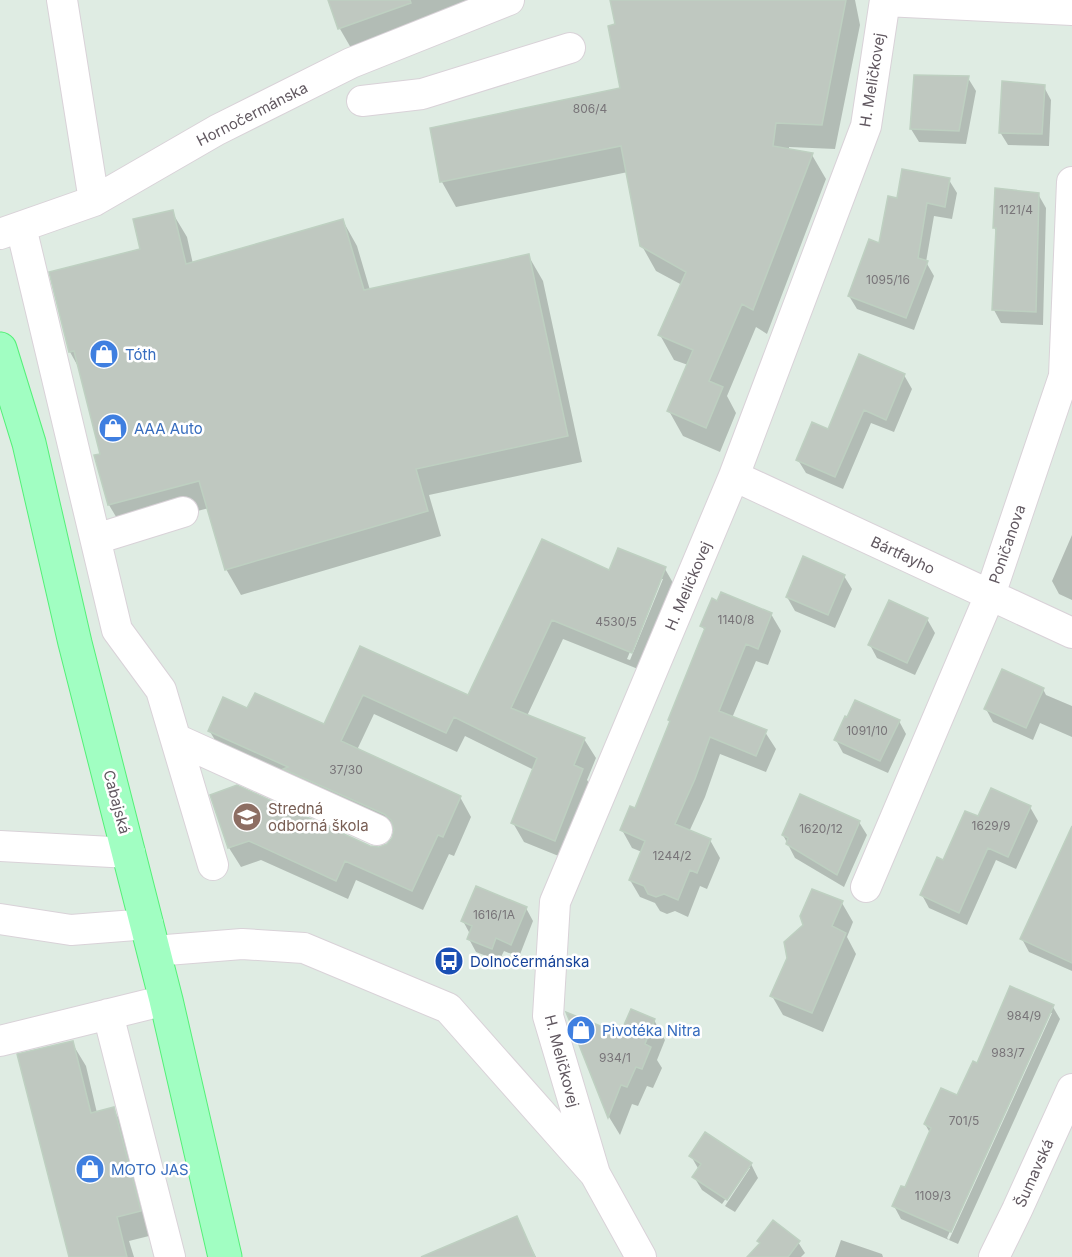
<svg xmlns="http://www.w3.org/2000/svg" width="1072" height="1257" font-family="Inter,sans-serif">
  <rect width="100%" height="100%" fill="#dfece3"/>
  <!-- shadow -->
  <path fill="#0003" fill-rule="evenodd" d="M329,0h145l-123,48 -11,-19z
    M612,0h243l5,25 -25,124 -46,-2v3l23,5 14,24 -59,155 -11,-7 -29,69 9,17 -16,39 -37,-16 -14,-25 19,-46 -14,-5 -14,-25 22,-50 -26,-14 -14,-25 -14,-74 -172,35 -14,-25 -11,-53 191,-39 -5,-64z
    M968,78l8,13 -10,53 -47,-2 -8,-13z
    M1044,87l7,13 -2,46 -41,-1 -8,-13z
    M949,180l8,13 -5,26 -18,-3 -8,46 8,14 -20,54 -57,-21 -8,-13 31,-51 18,-46z
    M1038,194l8,14 -3,117 -42,-2 -7,-13 3,-77 -3,-6z
    M172,212l15,25 6,27 150,-43 14,25 13,44 158,-35 15,26 39,181 -153,33 12,41 -200,59 -15,-26 -17,-61 -85,22 -15,-25 -13,-49 6,-1 -22,-85 -10,-18 -19,-79 91,-23z
    M904,375l8,14 -18,43 -23,-9 -28,66 -37,-16 -8,-13 31,-29z
    M1072,535v65l-13,-6 -7,-13z
    M543,541l67,31 55,-3 11,19 -33,83 -80,-32 -36,77 57,23 12,19 -9,22 6,9 -27,70 -42,-17 -11,-19 21,-53 -69,-34 -8,16 -83,-38 -17,36 103,47 11,20 -17,39 -5,-2 -26,56 -67,-30 -8,19 -87,-39 -20,7 -12,-19 -17,-52 158,51 9,2 9,-4 7,-12 -99,-45 -75,-38 -12,-20 39,-20 77,16 35,-78 108,49zM660,579h3l-33,81 -3,-1z
    M844,576l8,13 -17,39 -40,-17 -8,-14z
    M771,614l10,17 -13,34 -12,-4 -24,57 33,14 11,17 -10,23 -46,-18 -15,43 -16,35 21,8 10,18 -13,31 -7,-3 -12,31 -13,-6 -8,3 -7,-3 -5,-8 -15,-6 -10,-17 12,-28 -10,-4 -10,-18 14,-20 35,-86 -2,-4 36,-89 -3,-5z
    M927,619l8,14 -20,42 -38,-17 -7,-13z
    M1043,689l3,6 26,11v31l-32,-14 -7,17 -40,-18 -7,-13z
    M899,721l7,13 -18,39 -45,-20 -7,-13z
    M1030,807l8,14 -22,48 -20,-9 -29,65 -38,-17 -7,-13 22,-33 34,-44z
    M859,822l8,13 -23,52 -49,-29 -12,-23z
    M1072,826v145l-43,-19 -7,-13z
    M842,903l11,19 -6,15 9,17 -33,78 -40,-17 -11,-19z
    M526,908l7,13 -14,36 -15,-6 -5,10 -23,-9 -7,-13 1,-5 -7,-13z
    M1053,1007l7,12 -102,225 -57,-25 -7,-13 12,-17 24,-56 -5,-9 33,-27 20,-32zM1049,1013h3l-103,227 -2,-2z
    M568,1015l53,21 33,-16 11,20 -8,20 5,8 -9,20 -6,-2 -9,20 -6,-2 -12,31 -11,-18z
    M72,1043l14,23 11,47 16,-4 14,23 26,103 -24,6 5,16h-63z
    M691,1156l60,8 7,14 -23,34 -10,-6 25,-38h-3l-25,36 -20,-14 -8,-13 5,-7z
    M516,1218l20,39h-112z
    M841,1240l41,14 1,3h-48z
    M759,1241l39,1 7,11 -4,4h-52l11,-13z"/>
  <!-- building -->
  <path fill="#bfc8c0" stroke="#bed0c1" stroke-width="1.5" d="M328,0h82l1,3 -73,26z
    M610,0h236l-24,125 -46,-2 -3,23 40,7 -60,157 -11,-6 -33,77 14,6 -17,41 -39,-17 26,-61 -35,-15 28,-63 -46,-26 -19,-100 -181,36 -10,-54 190,-40 -12,-62 7,-2z
    M914,75l55,1 -10,55 -49,-2z
    M1002,81l43,4 -3,49 -43,-1z
    M902,169l48,9 -5,29 -18,-4 -9,55 10,3 -22,57 -58,-22 21,-57 10,4 9,-47 9,2z
    M995,188l44,5 -3,119 -44,-2 4,-82h-3z
    M173,210l13,54 157,-45 21,71 165,-36 39,182 -152,33 12,42 -203,59 -26,-89 -91,24 -14,-50 6,-1 -26,-103 -5,1 -20,-80 91,-23 -7,-30z
    M859,354l46,20 -19,46 -22,-10 -29,67 -39,-17 16,-38 16,7z
    M542,539l67,31 9,-22 48,19 -34,86 -80,-33 -41,88 74,30 -11,27 9,4 -28,72 -44,-18 26,-65 -83,-41 -8,16 -83,-38 -22,46 120,55 -18,41 -5,-2 -26,56 -67,-30 -9,20 -87,-40 -21,7 -18,-53 27,-10 133,61 9,1 8,-3 5,-6 2,-9 -3,-9 -7,-6 -101,-45 5,-2 -80,-36 15,-34 24,11 8,-15 69,31 36,-78 108,49z
    M803,556l42,19 -17,40 -42,-18z
    M721,592l51,21 -14,36 -12,-5 -27,67 48,19 -11,26 -46,-19 -15,42 -20,45 36,15 -14,34 -7,-3 -12,30 -14,-6 -8,3 -8,-3 -4,-8 -15,-6 16,-39 -25,-11 10,-24 5,2 35,-87 -2,-1 37,-92 -5,-2 12,-28 5,3z
    M889,600l39,18 -21,45 -39,-18z
    M1002,669l42,19 -18,40 -42,-19z
    M855,700l45,20 -20,41 -46,-21 11,-24 2,1z
    M991,788l40,18 -23,51 -20,-9 -29,65 -39,-18 17,-38 6,3 22,-49 13,5z
    M800,794l60,27 -23,54 -51,-31 2,-6 -6,-3z
    M1072,826v137l-52,-24z
    M476,886l51,21 -16,38 -15,-7 -4,11 -25,-10 5,-13 -11,-5z
    M812,889l31,12 -11,25 14,7 -34,80 -42,-17 17,-38 -3,-16 19,-17 -3,-9z
    M1010,986l44,19 -103,227 -59,-26 9,-20 4,1 26,-59 -7,-4 17,-36 16,7 16,-34 4,2z
    M631,1009l24,10 -10,25 6,3 -9,22 -6,-2 -9,20 -6,-2 -13,33 -42,-106 54,22z
    M73,1041l18,72 23,-6 27,104 -24,6 10,40h-58l-52,-203z
    M705,1132l47,31 -25,37 -35,-23 9,-13 -12,-8z
    M517,1216l18,41h-114z
    M773,1220l27,21 -12,16h-41l13,-14 -3,-2z"/>
  <g fill="none" stroke-linecap="round" stroke-linejoin="round">
    <!-- minor casing -->
    <g stroke="#d9d2d8" stroke-width="32">
      <path id="minor" d="M62,0l32,201
        M885,1l187,9
        M362,101l60,-7 148,-46
        M21,227l96,403 44,60 52,175
        M0,234l94,-33 123,-71 134,-67 158,-63
        M734,476l338,157
        M96,539l87,-27
        M176,739l201,91
        M0,846l130,7
        M866,887l124,-292 74,-219 8,-194
        M0,919l71,11 77,-6
        M154,951l88,-7 62,4 144,60 147,166 46,83
        M108,1014l62,243
        M0,1041l166,-41
        M595,1174l-47,-158 7,-114 179,-426 132,-350 19,-126
        M994,1257l23,-47 55,-121"/>
    </g>
    <!-- major casing -->
    <g stroke="#54f078" stroke-width="35">
      <path id="major" d="M0,349l29,94 46,200 91,357 59,257"/>
    </g>
    <!-- minor -->
    <use href="#minor" stroke="#fff" stroke-width="30"/>
    <!-- major -->
    <use href="#major" stroke="#a1fec2" stroke-width="33"/>
  </g>
  <!-- icons -->
  <defs>
    <g id="shop-disc" transform="scale(1.5)"><circle r="9.5" fill="#3f7fe0" stroke="#fff"/><path d="M-5-2.5h2.3a2.7 3.5 0 0 1 5.4 0H5L5.5 6h-11ZM-1.5-2.5h3a1.5 2.3 0 0 0-3 0Z" fill="#fff"/></g>
    <g id="school-disc" transform="scale(1.5)"><circle r="9.5" fill="#8d6e63" stroke="#fff"/><path d="M0-5L7-2L0 1L-7-2ZM-4 1L0 2.5L4 1V4Q0 6-4 4Z" fill="#fff"/></g>
    <g id="bus-disc" transform="scale(1.5)"><circle r="9.5" fill="#1a4fb4" stroke="#fff"/><path d="M-5-6H5V4H4V6H2V4H-2V6H-4V4H-5ZM-3.5-4V0h7V-4ZM-3.5 1.2v1.5H-2V1.2ZM2 1.2v1.5H3.5V1.2Z" fill="#fff"/></g>
  </defs>
  <g fill-rule="evenodd">
    <use href="#shop-disc" x="104" y="354"/>
    <use href="#shop-disc" x="113" y="428"/>
    <use href="#school-disc" x="247" y="817"/>
    <use href="#bus-disc" x="449" y="961"/>
    <use href="#shop-disc" x="581" y="1030"/>
    <use href="#shop-disc" x="90" y="1169"/>
  </g>
  <g text-anchor="middle" dominant-baseline="central" stroke-width="5" stroke-linejoin="round" paint-order="stroke">
    <!-- number labels -->
    <g font-size="12" fill="#787478">
      <text x="590" y="108">806/4</text>
      <text x="1016" y="209">1121/4</text>
      <text x="888" y="279">1095/16</text>
      <text x="736" y="619">1140/8</text>
      <text x="616" y="621">4530/5</text>
      <text x="867" y="730">1091/10</text>
      <text x="346" y="769">37/30</text>
      <text x="991" y="825">1629/9</text>
      <text x="821" y="828">1620/12</text>
      <text x="672" y="855">1244/2</text>
      <text x="494" y="914">1616/1A</text>
      <text x="1024" y="1015">984/9</text>
      <text x="1008" y="1052">983/7</text>
      <text x="615" y="1057">934/1</text>
      <text x="964" y="1120">701/5</text>
      <text x="933" y="1195">1109/3</text>
    </g>
    <!-- street labels -->
    <g font-size="15" fill="#615860" stroke="#fff">
      <text transform="translate(872 80) rotate(-81)">H. Meličkovej</text>
      <text transform="translate(252 114) rotate(-27)">Hornočermánska</text>
      <text transform="translate(1007 544) rotate(-71)">Poničanova</text>
      <text transform="translate(903 555) rotate(25)">Bártfayho</text>
      <text transform="translate(688 586) rotate(-67)">H. Meličkovej</text>
      <text transform="translate(117 802) rotate(75)">Cabajská</text>
      <text transform="translate(562 1061) rotate(75)">H. Meličkovej</text>
      <text transform="translate(1034 1173) rotate(-66)">Šumavská</text>
    </g>
    <!-- shop labels -->
    <g font-size="15" fill="#366cbe" stroke="#fff" text-anchor="start">
      <text x="125" y="354">Tóth</text>
      <text x="134" y="428">AAA Auto</text>
      <text x="602" y="1030">Pivotéka Nitra</text>
      <text x="111" y="1169">MOTO JAS</text>
    </g>
    <!-- education labels -->
    <g font-size="15" fill="#785e54" stroke="#fff" text-anchor="start">
      <text x="268" y="808">Stredná<tspan x="268" dy="17">odborná škola</tspan></text>
    </g>
    <!-- transit labels -->
    <g font-size="15" fill="#164399" stroke="#fff" text-anchor="start">
      <text x="470" y="961">Dolnočermánska</text>
    </g>
  </g>
</svg>
